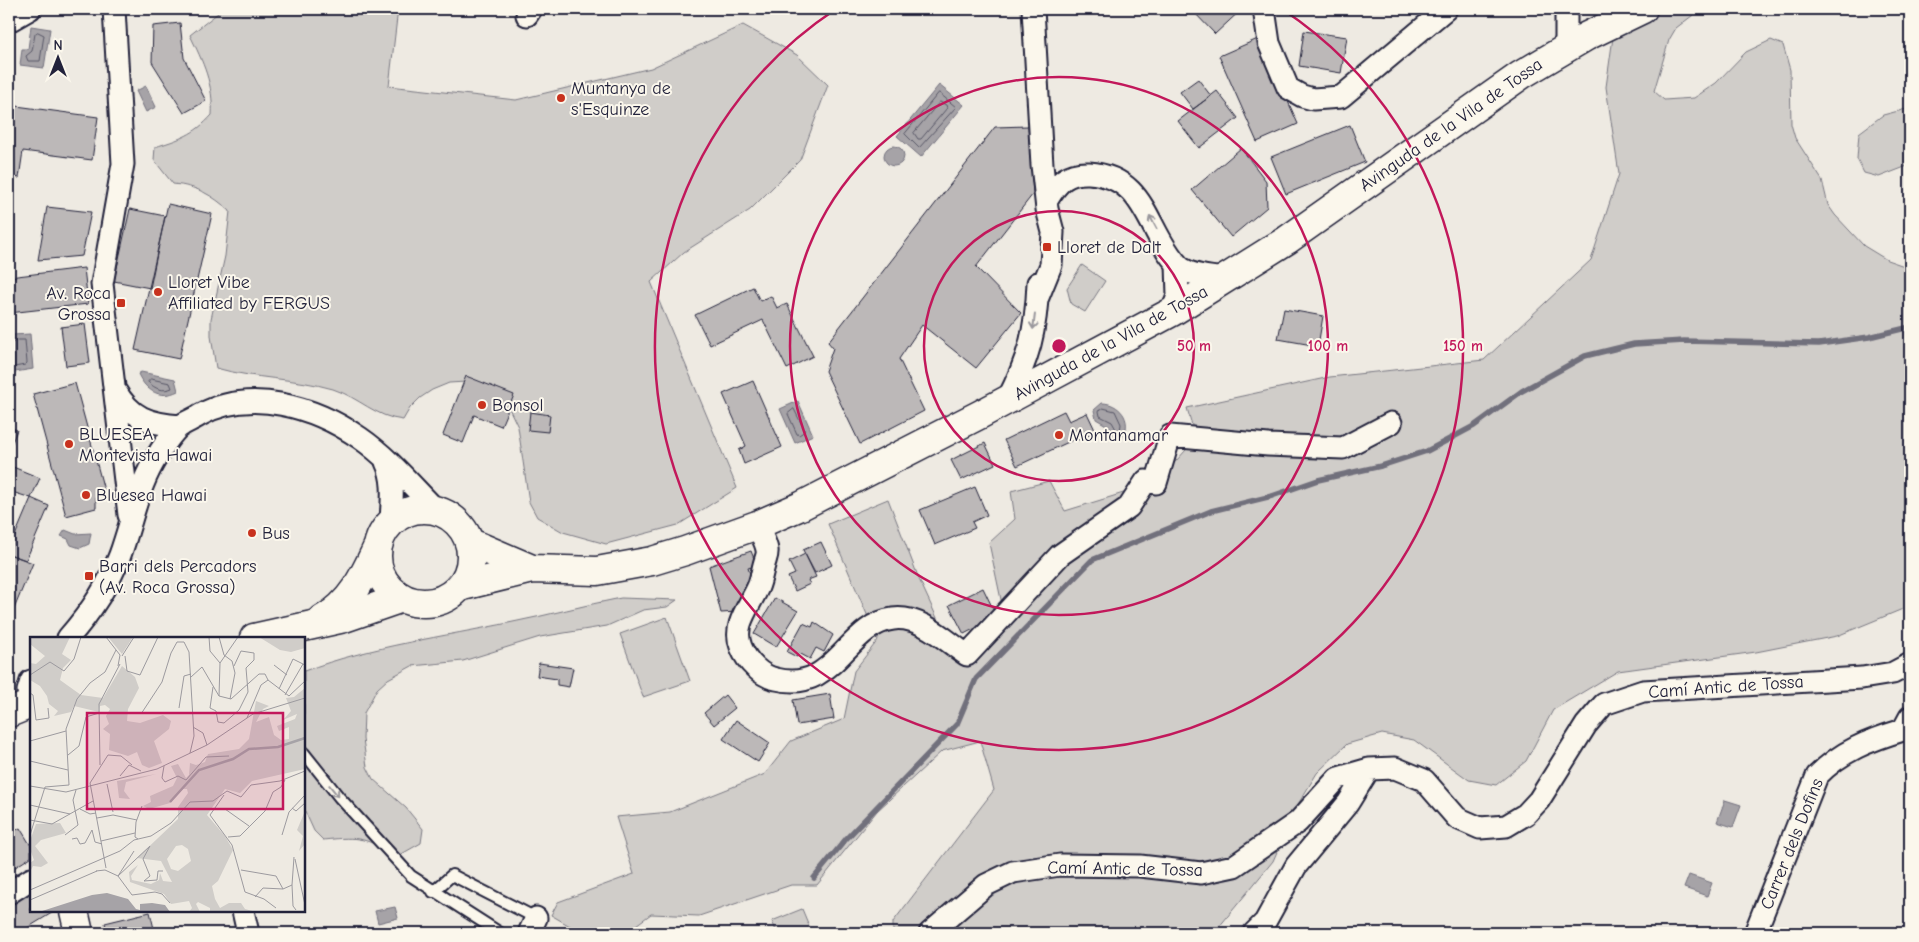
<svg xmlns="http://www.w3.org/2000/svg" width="1919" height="942" font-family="'Comic Neue',sans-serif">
  <rect width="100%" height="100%" fill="#eeeae2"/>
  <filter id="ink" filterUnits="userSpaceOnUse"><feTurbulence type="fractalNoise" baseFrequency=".02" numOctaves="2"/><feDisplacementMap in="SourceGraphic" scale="10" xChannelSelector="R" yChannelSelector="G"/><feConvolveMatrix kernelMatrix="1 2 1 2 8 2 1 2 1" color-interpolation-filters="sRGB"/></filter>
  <g filter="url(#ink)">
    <!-- green -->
    <path fill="#d0cdc9" stroke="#797882" d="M220,9h178l-9,77 127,14 135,-32 92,-43 54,30 31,30 -28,75 -50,50 -66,42 -33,30 86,206 -59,37 -72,19 -43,-12 -26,-15 -8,-15 -11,-75 -13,-27 -39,-18 -17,1 -17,7 -12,8 -10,10 -7,12c-28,-3 -43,-22 -70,-31 -38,-11 -79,-10 -117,-21l-5,-32v-17l14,-63 5,-45c-18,-16 -33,-25 -57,-27l-19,-24 1,-13c25,-8 39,-12 57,-32 2,-30 -9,-53 -22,-80l28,-22z
      M1617,9h84l-25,19 -7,12 -15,51 10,9 30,-2 22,-15 30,-31 25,-12 12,5 7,25 1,54 4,14 27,42 6,25 7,10 29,31 23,14 23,8v338l-73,30 -81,16 -138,19 -65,39 -27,51 -30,24 -27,-5 -55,-40 -32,-6 -35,10 -30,29 -20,33 -24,55 -59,72h-321v-11l101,-132 -14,-49 -38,10 -65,60 -60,74h-26l-92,31 -48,-2 -26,19h-43l-31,-18 7,-13 76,-28 -18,-57 54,-5 95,-38 26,-33 53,-22 10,-48 24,-31 -50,-116 60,-25 31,80 25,54 20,11 39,-35 -14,-66 26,-24 -4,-28 38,-10 16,30 91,-28 40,-44 -9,-31 143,-31 154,-17 107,-100 28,-86 -13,-87z
      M1910,108v57l-31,12 -15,-4 -7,-14 2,-26 24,-18z
      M1082,265l23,16 -20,31 -14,-8 -4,-16z
      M621,598l56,2 -10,7 -24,3 -36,16 -67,11 -77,24 -51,5 -24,13 -11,10 -13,24 -1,26 4,28 6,12 33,29 17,21 -2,14 -23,13c-34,-18 -36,-20 -75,-16l-9,-9 -10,-22v-138c67,-25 138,-34 209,-49 36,-7 71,-17 108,-24z
      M667,617l23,64 -47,16 -23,-63z
      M802,909l10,24h-35l-5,-12z"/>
    <!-- water -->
    <path fill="#a6a3a7" stroke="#716f7c" d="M31,26l19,3 -6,39 -24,-3 2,-16h6z
      M939,85l25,20 -43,52 -24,-21z
      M146,86l10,21 -10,5 -10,-21z
      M884 156a10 10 0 1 1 20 0a10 10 0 1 1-20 0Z
      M30,334l3,35 -24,4 3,-38z
      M141,372l34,7 3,12c-18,9 -32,0 -40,-17z
      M798,401l15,34 -18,8 -15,-34z
      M1102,403c17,0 31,17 21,33l-6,2 -9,-12 -12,-7 -2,-9z
      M65,530l10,4 16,-1 -2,11 -9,4 -9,-3 -3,-6 -7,-3z
      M1725,800l16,5 -8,22 -16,-5z
      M1689,875l23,8 -5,13 -23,-8z
      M395,907l3,11 -20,5 -3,-12z"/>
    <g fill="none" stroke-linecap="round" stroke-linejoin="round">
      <!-- shore -->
      <path stroke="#575666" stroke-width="1" d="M38,32l6,3 -4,26h-12l-2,-5 6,-5 3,-17z
        M939,93l17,14 -37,41 -14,-14z
        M940,102l6,3 1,3 -26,31h-3l-4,-6z
        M9,345l8,-5h8l2,23 -2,2 -16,3
        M151,379l19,4 2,5c-9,4 -17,1 -24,-6z
        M1103,408l12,3 6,13 -1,7h-3l-5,-9 -12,-6 -1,-5z
        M794,409l11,22 -6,4 -2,-1 -9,-20z"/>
      <!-- stream -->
      <path stroke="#716f7c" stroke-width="5.5" d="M814,878l32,-39 111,-115 19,-45 116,-119 119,-49 61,-15 46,-16 63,-14 46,-15 47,-25 48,-35 63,-35 49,-12 50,-3 135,3 50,-7 41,-10"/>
    </g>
    <!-- building -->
    <path fill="#bcb8b8" stroke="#22223b" d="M1191,9h51l-27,25z
      M180,23l4,35 22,43 -22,12 -32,-51 1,-36z
      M1304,31l43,6 -6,36 -42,-7z
      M1260,38l38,86 -41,18 -38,-86z
      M1198,79l13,17 -18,13 -13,-17z
      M1217,91l21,27 -39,30 -21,-27z
      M9,105l89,12 -6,43 -69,-9 -4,27 -10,-2z
      M1350,125l15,37 -79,32 -15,-37z
      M1028,126l5,68 -57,73 45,46 -45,55 -54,-43 -23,34 25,52 -64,33 -35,-73 8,-23 -5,-6 167,-215z
      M1241,148l25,33 1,26 -36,30 -39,-47z
      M168,204l44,10 -33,145 -44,-9z
      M47,207l44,5 -9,44 -44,4z
      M130,209l35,7 -15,72 -36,-7z
      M84,268l4,36 -79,9v-36z
      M753,287l7,14 11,-5 6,12 10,-4 26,52 -26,13 -24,-49 -53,25 -15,-30z
      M1284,309l39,7 -5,30 -40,-7z
      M85,324l5,39 -24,3 -5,-39z
      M466,376l48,19 -13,31 -27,-11 -11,28 -20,-8z
      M753,381l29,66 -38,17 -5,-14 7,-4 -23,-52z
      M75,383l30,111 -9,2v12l-30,8 -33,-122z
      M1064,411l5,10 18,-8 9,19 -18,8 -1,-2 -60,28 -13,-26z
      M530,412l20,3 -2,17 -20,-2z
      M9,427l8,3 -8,20z
      M985,443l10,21 -34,16 -10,-20z
      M13,467l27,11 -9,20 -22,-7v-14z
      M975,487l12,28 -15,7 3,6 -40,17 -15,-35z
      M31,498l18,8 -23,54 -17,-6v-4z
      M821,542l11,23 -17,8 -12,-23z
      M751,551l6,15 -9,2 5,15 -16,29 -16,1 -12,-47z
      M9,554l24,9 -24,58z
      M805,554l11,23 -8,3 2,4 -15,7 -7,-14 7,-3 -6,-12z
      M983,588l14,29 -33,17 -15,-29z
      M775,598l23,13 -22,36 -22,-13z
      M814,622l19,13 -9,17 -8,-4 -6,11 -11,-6 -2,4 -10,-5 16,-29 9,4z
      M539,663l34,5 -4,19 -12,-2v-6l-20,-3z
      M830,694l4,25 -37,6 -4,-25z
      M725,695l10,13 -21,17 -10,-12z
      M736,720l34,23 -12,19 -35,-23z
      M20,828l11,18v11l-22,14v-37z
      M31,887v24h24l-36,22h-10v-31z
      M150,912l5,21h-48l-2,-10z"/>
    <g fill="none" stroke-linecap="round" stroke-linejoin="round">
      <!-- lane casing -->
      <g stroke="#22223b" stroke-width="14">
        <path id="lane" d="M304,753l35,44 72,79 89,57
          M433,892l19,-17 84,43"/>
      </g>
      <!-- street casing -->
      <g stroke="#22223b" stroke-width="25">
        <path id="street" d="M114,9l9,155 -21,120 27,231
          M1033,9l9,156 5,44 6,23 -2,33 -13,32
          M1264,9l5,34 19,45 14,8 11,3 28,-2 105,-88
          M527,15l4,-6
          M9,21l21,-12
          M1566,48v-39
          M1047,200c11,-18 20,-28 42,-27 58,4 57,58 89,92 10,11 33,12 47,14
          M1172,312l6,-16 -1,-32
          M115,390c16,28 34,34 66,36
          M1007,401c22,-43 29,-69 31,-118
          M386,462c9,18 6,39 5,59
          M757,525c3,8 9,17 10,25 1,5 -2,10 -3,15 -2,7 -3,15 -6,22 -8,19 -26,38 -17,60 6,15 20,29 35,32 59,15 70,-54 117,-60 27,-4 53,22 74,36l93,-100 69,-48 17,-26 10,2 14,-47 98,9 75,3 48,-25
          M68,638c22,-25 40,-51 52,-83 11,-30 17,-64 33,-92 7,-12 17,-28 27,-37 6,-4 14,-7 20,-11 51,-28 115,-8 160,23 29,20 52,48 77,73
          M31,704l-3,-13 3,-10
          M9,893l22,-14
          M243,911l5,22
          M529,933l7,-15
          M930,933l56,-48 27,-13 47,-7 80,1 61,7 33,-7 64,-44 40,-44 31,-9 26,-1 29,12 33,38 23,10 26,-2 20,-12 13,-14 47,-75 18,-21 39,-13 219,-13 31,-5 17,-9
          M1254,933l11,-11 31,-56 52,-63 21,-34
          M1755,933l62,-157c24,-25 53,-36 86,-46l7,-13"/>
      </g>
      <!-- secondary casing -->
      <g stroke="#22223b" stroke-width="31">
        <path id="secondary" d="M377 556a47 47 0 1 1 94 0a47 47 0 1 1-94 0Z
          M469,542l63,27
          M459,587l73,-18 65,2 55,-10 33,-10 72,-26 44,-19 180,-92 191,-102 115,-72 234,-165 66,-39 56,-27
          M323,619c28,-15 41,-43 54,-71
          M254,638l90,-20 58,-20
          M9,713l22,-9
          M74,911l5,22"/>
      </g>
      <!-- lane -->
      <use href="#lane" stroke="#fbf7ec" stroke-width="10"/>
      <!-- street -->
      <use href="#street" stroke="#fbf7ec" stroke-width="21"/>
      <!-- secondary -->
      <use href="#secondary" stroke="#fbf7ec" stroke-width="28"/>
    </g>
    <!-- one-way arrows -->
    <defs><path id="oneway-shaft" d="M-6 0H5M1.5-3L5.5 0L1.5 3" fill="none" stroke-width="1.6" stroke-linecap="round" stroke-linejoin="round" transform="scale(1.25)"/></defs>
    <g stroke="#99979c">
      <use href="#oneway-shaft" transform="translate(1153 222) rotate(-118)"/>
      <use href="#oneway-shaft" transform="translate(1034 322) rotate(97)"/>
      <use href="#oneway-shaft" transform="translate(334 791) rotate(51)"/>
    </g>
  </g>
  <!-- distance rings -->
  <g fill="none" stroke="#c2185b" stroke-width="2.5">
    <circle cx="1059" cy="346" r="135"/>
    <circle cx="1059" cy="346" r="269"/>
    <path d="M1282 9A404 404 0 1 1 836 9"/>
  </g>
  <!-- markers -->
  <g fill="#c8321e" stroke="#fbf7ec" stroke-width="2">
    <circle cx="561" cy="98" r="5"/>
    <rect x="1042" y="242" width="10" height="10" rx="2.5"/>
    <circle cx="158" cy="292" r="5"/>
    <rect x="116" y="298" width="10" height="10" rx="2.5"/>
    <circle cx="482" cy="405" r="5"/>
    <circle cx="1059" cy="435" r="5"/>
    <circle cx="69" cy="444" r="5"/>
    <circle cx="86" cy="495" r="5"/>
    <circle cx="252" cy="533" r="5"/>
    <rect x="84" y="571" width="10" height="10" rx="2.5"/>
  </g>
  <g text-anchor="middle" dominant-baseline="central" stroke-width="4" stroke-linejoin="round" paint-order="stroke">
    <!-- poi labels -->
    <g font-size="18" fill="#22223b" stroke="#fbf7ec" text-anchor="start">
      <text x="571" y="88">Muntanya de<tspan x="571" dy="21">s'Esquinze</tspan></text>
      <text x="1057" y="247">Lloret de Dalt</text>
      <text x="168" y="282">Lloret Vibe<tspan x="168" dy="21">Affiliated by FERGUS</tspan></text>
      <text x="111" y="293" text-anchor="end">Av. Roca<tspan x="111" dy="21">Grossa</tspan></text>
      <text x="492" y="405">Bonsol</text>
      <text x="79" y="434">BLUESEA<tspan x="79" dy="21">Montevista Hawai</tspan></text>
      <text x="1069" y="435">Montanamar</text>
      <text x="96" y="495">Bluesea Hawai</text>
      <text x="262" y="533">Bus</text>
      <text x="99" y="566">Barri dels Percadors<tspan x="99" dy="21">(Av. Roca Grossa)</tspan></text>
    </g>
    <!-- street labels -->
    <g font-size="18" fill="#22223b" stroke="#fbf7ec">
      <text transform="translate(1451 125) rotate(-35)">Avinguda de la Vila de Tossa</text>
      <text transform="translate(1111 343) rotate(-29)">Avinguda de la Vila de Tossa</text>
      <text transform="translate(1726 687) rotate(-4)">Camí Antic de Tossa</text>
      <text transform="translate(1792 844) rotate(-68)">Carrer dels Dofins</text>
      <text transform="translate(1125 869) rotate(1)">Camí Antic de Tossa</text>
    </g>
  </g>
  <!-- overview -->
  <g transform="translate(30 637)">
    <rect width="275" height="275" fill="#eeeae2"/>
    <path d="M0,0h40l-8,17 9,6 -8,8 -3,12 21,15 22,3 19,-32 13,11 4,11 -11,21 -1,12 13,2 23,-8 8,6 -2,8 -15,12 8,22 -13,5 -7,-3 -5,-13 -9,4 -19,-6 1,-16 -7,-5 6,-5 -3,-8 4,-7 -5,-4 -5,1 -1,6 -25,-6 -3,6 -17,4 4,-5 -9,-7 -2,-8 -7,-10 -10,-6v-17l6,1 9,-8 -15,-12zM78,0h25l-11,17zM229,0h46v11l-14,4 -11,-2zM275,51v81l-53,12 -12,12 -15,-4 -18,26 18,21 8,14 -15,31 -6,5 3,13 5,9 9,-5h12l4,6 11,3h-46v-4l-12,-6 -2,2 4,8h-11l3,-4 -3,-7 -18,3 -7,-10 -34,-12 -1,-10 9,-7 -7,11 1,4 19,4 8,-4 1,-7 3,8 9,1 -11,-21 -24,-3 41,-39v-12l10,-14 -1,-4h-4l-13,14 -21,6 -6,-3 8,-4 -1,-6 23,-10 4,-8 -6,-12 7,-2 8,14 3,-3 1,-12 6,2 9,-3 3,-8 31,-5 10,-10 7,-38 13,5 -6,3 -7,13 13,-5 5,18 7,5 8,-1v-12l-10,4 -2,-5 18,-7 2,-5 -14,6 8,-9 -5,-13 8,-1zM152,208l6,4 3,12 -13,10 -7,-2 -4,-10 9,-13zM126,137l-30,8 -2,9 6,8 -11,-1 -2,-17zM275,174v33l-6,7 4,-15 -6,-6zM30,186l6,10 -25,7 -6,6 13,17 -7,4 -8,-1 -3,6v-9l4,-3 -4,-11 1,-11 5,-14z" fill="#d0cdc9" fill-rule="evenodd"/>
    <path d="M77,256l21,6 8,10 4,1v-6l12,-1 13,2 5,7h-131l53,-17z" fill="#a6a3a7"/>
    <path fill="none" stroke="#a6a3a7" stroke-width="2.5" d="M140,165l29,-32 34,-11 16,-10 29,-2 27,-9"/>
    <path fill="none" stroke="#9c9a9f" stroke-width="1" d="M76,0l14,18 -2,11M179,0l1,14 10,12M189,0l5,18 8,6 3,12 -5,26M147,5h7l5,10 5,84 -4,17M92,19l12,-19M95,19l2,15 13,4 18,-38M244,28l13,10M0,38l20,-13 14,9 10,-12 7,-22M161,40l11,-10 17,29 12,3 28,-25h6l3,6M238,43l21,16 16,-15M183,50l-3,21 6,3 2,11 6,1 15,-13 9,-18 -2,-24 8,-8v-7l-13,-2 -7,15M249,52l14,-30 12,6M0,56l3,2 3,25 13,-2 -1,-10M255,58l18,-31M189,59l1,-33 18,-26M149,71l5,-32 7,-2M111,77l21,-32 9,-29 6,-11M217,81l14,-33 7,-5M163,90l10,6 4,12M0,104l36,-10M38,118l11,-9 7,-29 13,-4M0,124l38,9M70,128l-1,-61 21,-40M134,129l-2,12 3,4 13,-6 8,4 20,-23 23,-1M90,139l9,-11 12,6M77,147l6,28M0,149l36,6 91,-23 50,-24 46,-31 52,-16M194,158l-14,20 22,30 13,47 19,7 12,9M0,168l40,9M262,171l4,3 9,-8M50,172l10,5 6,-1M195,172l24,17M67,181l16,-3 24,5M0,183l22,4 41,-23M0,198l15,-48 24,-2 -3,-56 11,-30 13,-16 15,-11 11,-22M35,198l13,-10 -5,-25 3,-10M252,198l7,-23 16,-17M198,200l12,-1 25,-25 8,-19 8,-5 4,-7M42,202l5,-1 3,6 5,-1 7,-13 3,12 7,2M108,202l-3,-2 1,-15 6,-16M71,204l34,-8M265,222l10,46M76,231l-16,-85 18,-28 13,1 11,9M211,233l35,6 7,13 9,-4 2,-28M66,234l9,-1 13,6 14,19 23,-3 7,2 8,9M88,239l32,-30 -7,13 7,17 -6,5 13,-1 1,-9h5M88,239l16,-25M262,248l1,21 3,4M0,253l90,-39 14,-11 17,-4 20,-13 19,-21 23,-1 14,-10 14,6 10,-12 29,-4 25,-10M225,260l8,-9 20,1M0,263l67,-29"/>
    <path fill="#c2185b" fill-opacity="0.15" stroke="#c2185b" stroke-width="2.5" d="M57,76h196v96h-196z"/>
    <rect width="275" height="275" fill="none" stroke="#22223b" stroke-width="2.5"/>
  </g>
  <circle cx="1059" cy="346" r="8" fill="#c2185b" stroke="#fbf7ec" stroke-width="2.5"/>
  <g font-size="15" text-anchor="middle" font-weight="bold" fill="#c2185b" stroke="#fbf7ec" stroke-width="4" stroke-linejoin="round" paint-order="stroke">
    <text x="1194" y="351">50 m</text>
    <text x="1328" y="351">100 m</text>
    <text x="1463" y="351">150 m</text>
  </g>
  <!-- margin -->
  <rect width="1919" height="942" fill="none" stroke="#fbf7ec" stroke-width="30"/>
  <rect x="15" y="15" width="1889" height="912" fill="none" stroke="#22223b" stroke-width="2" filter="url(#ink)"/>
  <!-- north arrow -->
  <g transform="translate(58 58)" stroke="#fbf7ec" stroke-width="4" paint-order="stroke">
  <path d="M0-4L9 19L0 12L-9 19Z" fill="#22223b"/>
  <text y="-8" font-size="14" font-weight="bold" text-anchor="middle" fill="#22223b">N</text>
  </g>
</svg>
